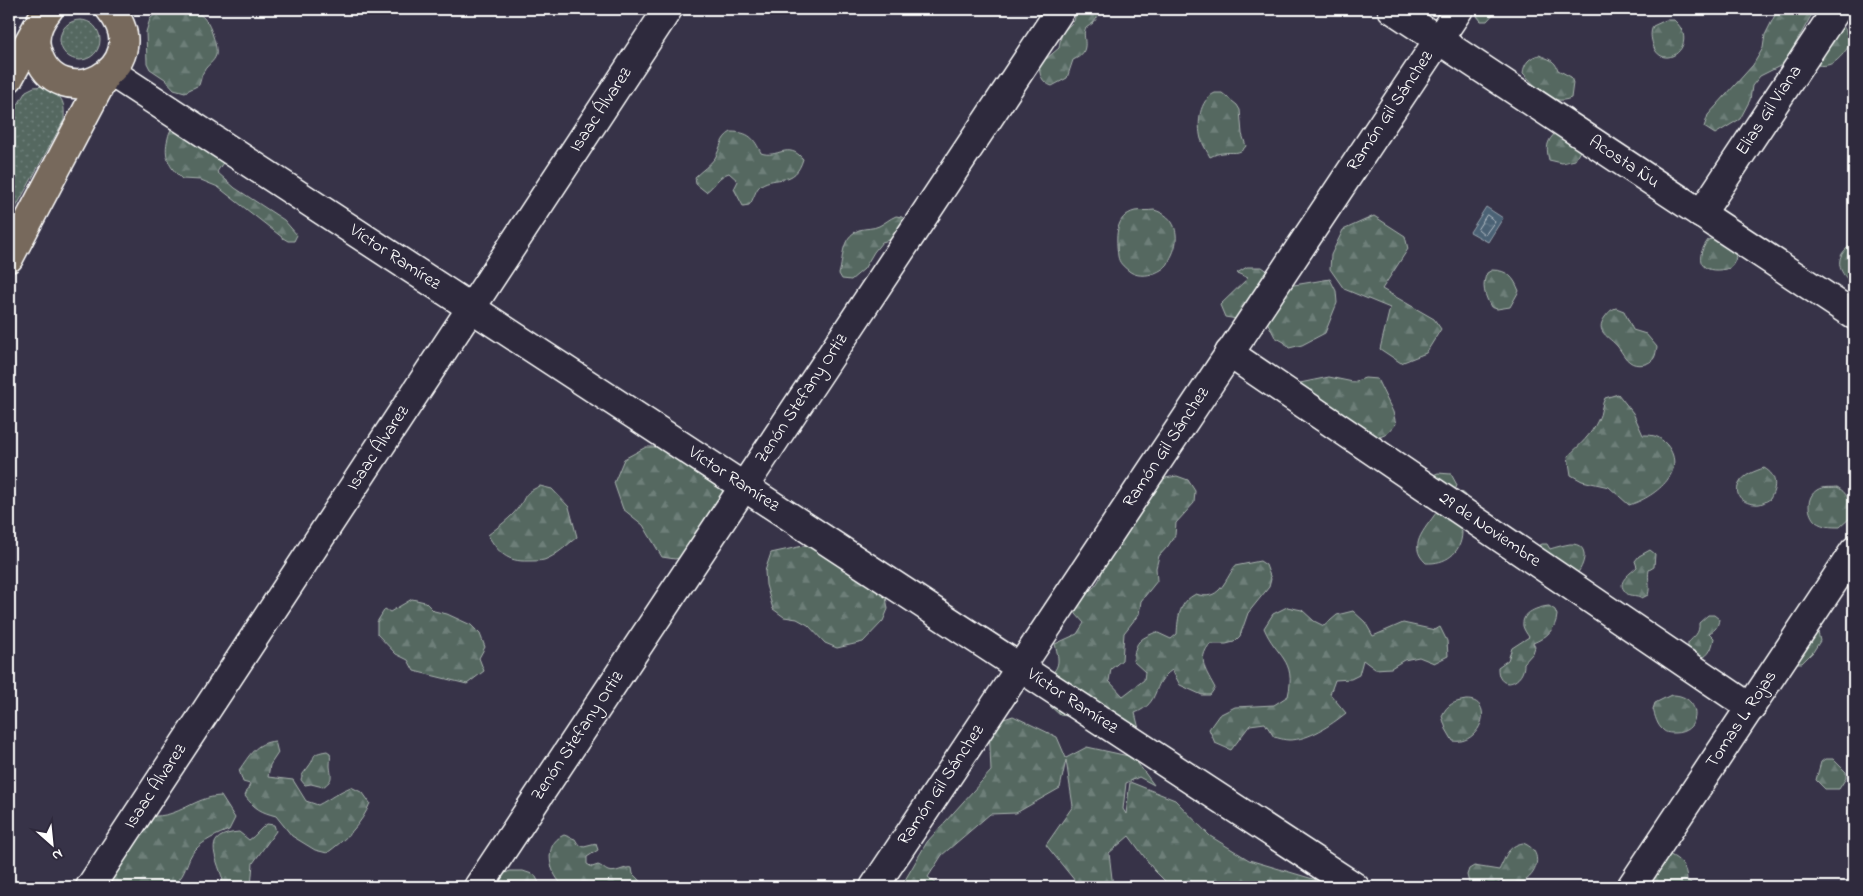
<svg xmlns="http://www.w3.org/2000/svg" width="1863" height="896" font-family="'Indie Flower',sans-serif">
  <defs>
    <pattern id="green-dots" width="8" height="8" patternUnits="userSpaceOnUse" patternTransform="scale(1.25)"><rect width="8" height="8" fill="#546861"/><path d="M2 2h.1M6 6h.1" fill="none" stroke="#6e7f79" stroke-width="1.8" stroke-linecap="round"/></pattern>
    <pattern id="forest-firs" width="22" height="20" patternUnits="userSpaceOnUse" patternTransform="scale(1.25)"><rect width="22" height="20" fill="#546861"/><path d="M5 1l3.5 6h-7zM16 11l3.5 6h-7z" fill="#6e7f79"/></pattern>
    <pattern id="water-ripples" width="26" height="14" patternUnits="userSpaceOnUse" patternTransform="scale(1.25)"><rect width="26" height="14" fill="#4b6275"/><path d="M2 4q2-2 4 0t4 0M15 11q2-2 4 0t4 0" fill="none" stroke="#667a8a"/></pattern>
  </defs>
  <rect width="100%" height="100%" fill="#373348"/>
  <filter id="ink" filterUnits="userSpaceOnUse"><feTurbulence type="fractalNoise" baseFrequency=".02" numOctaves="2"/><feDisplacementMap in="SourceGraphic" scale="10" xChannelSelector="R" yChannelSelector="G"/><feConvolveMatrix kernelMatrix="1 2 1 2 8 2 1 2 1" color-interpolation-filters="sRGB"/></filter>
  <g filter="url(#ink)">
    <!-- green -->
    <path fill="url(#green-dots)" stroke="#aab4b0" d="M60 40a20 20 0 1 1 40 0a20 20 0 1 1-40 0Z
      M46,86c16,11 19,14 18,34l-55,100v-100l17,-29 8,-4z"/>
    <!-- forest -->
    <path fill="url(#forest-firs)" stroke="#aab4b0" d="M161,9c27,0 43,-3 52,27 2,6 4,14 3,19 -2,7 -9,10 -12,16 -3,4 -3,9 -5,14l-14,7 -11,-3 -9,-10 -15,-10 -3,-6 -1,-31 4,-13z
      M1077,9h24c-2,5 -4,10 -8,14 -2,2 -5,3 -7,5 -6,8 8,23 -13,32l-6,18 -15,8c-10,-3 -14,-13 -12,-22l19,-16c3,-19 3,-15 15,-27z
      M1479,9h19l-11,12h-6l-4,-5z
      M1778,9h37l-31,55 -24,12 -8,10 -2,14 -10,19 -25,15 -11,-7 4,-12 45,-50 10,-17 2,-13z
      M1832,19c16,9 12,9 19,24 -10,14 -18,27 -37,21z
      M1666,20h8c28,25 -12,54 -21,25 -2,-7 -3,-12 0,-19z
      M1539,55c9,4 16,5 19,15l13,7 2,6 -2,15c-21,9 -35,-12 -48,-25 1,-10 7,-16 16,-18z
      M1215,93h7l15,12 3,5 2,24 4,12c-7,10 -13,5 -23,7 -4,0 -9,2 -13,4 -3,-6 -7,-12 -9,-18 -4,-16 -2,-39 14,-46z
      M196,113h6c4,7 13,11 19,17l3,31 -7,11 18,16 49,32 13,15 -3,6h-6l-5,-3 -65,-51 -17,-7 -19,-1c-13,-12 -19,-23 -14,-41 1,-6 5,-13 10,-17 5,-3 12,-5 18,-8z
      M1561,128l20,21 -6,11 -13,3 -13,-3c-4,-16 -1,-21 12,-32z
      M731,132c18,0 23,6 30,21 16,6 27,-12 42,6 -8,28 -27,16 -42,26 -6,4 -7,15 -12,20l-6,1 -9,-17 4,-8 -9,-8c-11,3 -14,13 -23,19l-10,-8 -1,-7c6,-6 15,-12 20,-19 6,-10 5,-20 16,-26z
      M1154,210c22,6 27,26 18,45 -2,3 -3,8 -5,10 -9,10 -28,14 -38,6 -6,-5 -10,-8 -11,-15 -2,-17 -4,-40 17,-45 6,-1 13,0 19,-1z
      M896,216l6,1 5,4 -14,18 -11,3 -8,10 -10,17 -13,11 -9,-1 -3,-5c5,-16 1,-36 20,-44 7,-2 14,-1 20,-4 6,-3 10,-7 17,-10z
      M1374,216l31,20 3,13 -26,40 52,30 7,10 -15,24 -25,10 -21,-14 10,-41 -46,-19 -14,-20 1,-14 12,-25z
      M1715,238c12,8 30,14 15,30 -25,7 -39,-4 -22,-28z
      M1853,242h1v43c-9,-7 -19,-18 -12,-31 2,-4 8,-8 11,-12z
      M1247,267h15l20,14 12,4 36,-6 6,12 1,12 -12,30 -23,12 -13,3 -5,-6 -9,-5 -12,-23 -26,5 -12,-2 -5,-12 28,-27 -11,-5z
      M1492,270c16,0 22,8 27,21l-9,16 -13,2 -6,-2c-6,-11 -10,-21 -4,-34z
      M1616,308l8,3 9,19 13,4 11,13c-1,3 -1,8 -3,11 -4,7 -18,9 -24,4 -5,-3 -8,-10 -12,-15 -9,-11 -24,-15 -13,-30 4,-5 5,-7 11,-9z
      M1329,377l24,5 12,-4 12,1 16,33 3,12 -9,10 -14,6 -87,-50 14,-7z
      M1618,394l15,19 10,22c12,0 16,1 24,10 22,27 -14,53 -38,60l-20,-18 -27,-6 -11,-6 -3,-19c12,-11 23,-21 30,-36 4,-7 3,-15 7,-22z
      M646,447h26l57,47 -42,62 -12,3 -13,-2 -19,-32 -20,-16 -9,-26 10,-24z
      M1764,468c13,7 13,19 6,31 -5,3 -9,6 -15,5 -10,0 -22,-8 -16,-20 4,-9 16,-13 25,-16z
      M1438,473l13,1 6,11 -2,6c9,0 12,4 15,12 -3,5 -9,13 -10,18 -1,4 2,9 2,12 -1,21 -17,31 -36,30 -21,-19 3,-37 13,-55l-13,-2 -4,-6 4,-22z
      M1177,476l11,4 7,11 -1,12 -18,20 -1,12 -7,11 -9,10 -3,12 1,13 -16,20 -2,13 -15,19 -2,27 -11,9 -2,12 14,15 21,-16 1,-8 -12,-11c3,-20 5,-21 23,-29l15,7 6,-5c1,-17 2,-32 19,-40 23,8 28,-12 39,-28l25,-5 6,4 5,14 -2,8 -21,26 -8,23 -6,6 -8,2h-16c-14,16 -3,28 5,44l-5,7h-8l-22,-10 -8,-15c-22,15 -10,32 -37,43l4,16h-18l-33,-10 -28,-4 -10,-9 -7,-13 3,-14c14,-11 14,-17 9,-35l22,-10 7,-11 -8,-9 -1,-14c20,-11 27,-17 29,-41l51,-75 10,-6z
      M540,486l12,3 17,18 8,30c-10,8 -21,19 -33,23 -4,1 -11,1 -16,1 -20,1 -30,-8 -40,-26 10,-8 23,-17 30,-27 10,-13 3,-13 22,-22z
      M1837,487c13,7 13,18 13,31l-10,9c-8,0 -17,0 -24,-5 -9,-8 -10,-25 1,-32 6,-4 14,-2 20,-3z
      M821,542l26,24 39,31 2,12 -5,12 -20,21 -26,6 -12,-5 -17,-18 -11,-6 -13,-2 -11,-8 -7,-24 -1,-14 6,-18z
      M1541,544h6l3,5c6,-2 14,-4 20,-5 21,-1 15,22 5,32l-39,-29z
      M1650,550l5,4 -1,13 -5,3c-2,9 2,16 -1,25l-6,3c-5,-3 -7,-2 -12,-3 -2,0 -5,-3 -6,-5 -7,-9 7,-17 13,-23l-2,-6 4,-5z
      M412,599l13,3 9,9 13,3 24,11 9,9 5,13 -6,11 5,13 -17,13 -53,-13 -6,-11 -12,-6 -19,-20v-12l8,-13 5,3z
      M1549,606l6,4 2,5c-1,14 -11,23 -24,28l2,4 -2,6 -9,10c1,21 -27,30 -26,4l10,-7 4,-12 17,-11c-2,-3 -5,-7 -6,-11 -2,-14 16,-19 26,-20z
      M1287,607l15,3 12,11 10,5 13,-11 16,-4 12,11 8,14 30,-13 32,7 5,-3 7,14 1,15 -14,7 -15,-6 -15,3 -13,8 -16,1 -12,-9 -4,15 -8,4 -16,1 -5,14 16,19c-15,12 -37,27 -57,27 -5,0 -10,-2 -15,-3l-9,-14 -15,2 -19,25 -16,-7 -6,-14 10,-14 16,-8 39,-2 14,-9c9,-37 -12,-39 -24,-68l9,-14z
      M1708,615h6l5,4c-1,7 -3,11 -10,14l5,5c-2,10 -4,17 -14,21l-12,-10v-6c6,-7 12,-9 11,-20z
      M1817,628l3,13 -7,11 -11,11h-6z
      M1671,695c31,-1 32,38 3,38 -4,0 -8,0 -11,-3 -6,-5 -8,-14 -10,-21l2,-6z
      M1466,700c30,-1 15,46 -13,41l-7,-12 -4,-13c5,-12 12,-14 24,-16z
      M1013,716l44,21 9,21 21,-11 46,10 21,28 -15,-8 -13,6 -3,26 3,5 4,-32 45,18 35,36 39,24 91,27h-169l-17,-17 -25,-34 -20,17 4,34h-33l-34,-42 27,-39 -7,-46 -6,28 -44,25 -26,1 -48,41 -14,22 13,10h-40l26,-45 64,-71 -2,-47z
      M275,741l3,12 -8,12 -2,12 25,3 13,21 12,4c12,-6 20,-13 33,-18l12,6 7,10c-8,21 -25,37 -43,50l-12,-3 -23,-14 -16,-20c-15,-4 -21,-7 -31,-20l5,-12 -7,-2 -4,-12c11,-15 16,-27 36,-29z
      M327,751l3,2c1,5 0,8 0,13 1,11 4,13 -7,21l-12,-3 -6,1 -4,-5c1,-7 4,-8 8,-14 8,-10 0,-12 18,-15z
      M1825,759h8l13,13v6l-7,11h-14l-9,-9 5,-18z
      M221,796l14,22 -6,12c-11,4 -26,11 -34,20 -9,9 -8,25 -20,33 -13,8 -47,4 -62,4l-3,-10 40,-61c30,2 43,-19 71,-20z
      M267,824l7,1 2,6 -23,32 -2,24h-37l9,-7c-8,-26 -21,-45 16,-48l10,8c7,-4 11,-12 18,-16z
      M564,835l11,4 3,5 6,3 12,-3 2,6 -11,7v7l5,3 6,-2c4,1 7,5 10,6 8,3 16,-5 24,-3l1,6 9,9v4h-77c-16,-12 -23,-43 -1,-52z
      M1523,843c30,11 5,53 -21,38l-12,6h-20l-3,-12 2,-6 5,-3 25,4c7,-13 8,-24 24,-27z
      M1670,855c10,4 17,13 17,25l9,7h-43c-6,-11 4,-21 10,-31z
      M510,871h13l12,4 6,12h-51l9,-11z"/>
    <!-- water -->
    <path fill="url(#water-ripples)" stroke="#93a1ac" d="M1486,207l17,11 -15,24 -18,-10z"/>
    <g fill="none" stroke-linecap="round" stroke-linejoin="round">
      <!-- shore -->
      <path stroke="#b7c0c8" stroke-width="1" d="M1487,215l8,6 -10,14 -7,-6z"/>
      <!-- minor casing -->
      <g stroke="#fff" stroke-width="31">
        <g id="minor">
          <path id="s1" d="M1392,9l462,306"/>
          <path id="s2" d="M111,72l1244,815"/>
          <path id="s3" d="M1701,214l136,-205"/>
          <path id="s4" d="M1229,353l522,355"/>
          <path id="s5" d="M90,887l578,-878"/>
          <path id="s6" d="M478,887l583,-878"/>
          <path id="s7" d="M874,887l585,-878"/>
          <path id="s8" d="M1631,887l223,-336"/>
        </g>
      </g>
      <!-- major casing -->
      <g stroke="#fff" stroke-width="31">
        <path id="major" d="M49,9c-10,12 -17,26 -12,42 19,69 123,18 73,-42
          M9,78l28,-51
          M9,258l96,-182"/>
      </g>
      <!-- minor -->
      <use href="#minor" stroke="#2f2a3d" stroke-width="28"/>
      <!-- major -->
      <use href="#major" stroke="#77695c" stroke-width="28"/>
    </g>
  </g>
  <g text-anchor="middle" dominant-baseline="central" stroke-width="5" stroke-linejoin="round" paint-order="stroke">
    <!-- street labels -->
    <g font-size="18" fill="#fff" stroke="#2f2a3d">
      <text stroke="none"><textPath href="#s5" startOffset="930">Isaac Álvarez</textPath></text>
      <text stroke="none"><textPath href="#s7" startOffset="932">Ramón Gil Sánchez</textPath></text>
      <text stroke="none"><textPath href="#s3" startOffset="124">Elias Gil Viana</textPath></text>
      <text stroke="none"><textPath href="#s1" startOffset="278">Acosta Ñu</textPath></text>
      <text stroke="none"><textPath href="#s2" startOffset="339">Víctor Ramírez</textPath></text>
      <text stroke="none"><textPath href="#s6" startOffset="586">Zenón Stefany Ortiz</textPath></text>
      <text stroke="none"><textPath href="#s5" startOffset="525">Isaac Álvarez</textPath></text>
      <text stroke="none"><textPath href="#s7" startOffset="528">Ramón Gil Sánchez</textPath></text>
      <text stroke="none"><textPath href="#s2" startOffset="744">Víctor Ramírez</textPath></text>
      <text stroke="none"><textPath href="#s4" startOffset="315">29 de Noviembre</textPath></text>
      <text stroke="none"><textPath href="#s2" startOffset="1149">Víctor Ramírez</textPath></text>
      <text stroke="none"><textPath href="#s8" startOffset="201">Tomas L. Rojas</textPath></text>
      <text stroke="none"><textPath href="#s6" startOffset="181">Zenón Stefany Ortiz</textPath></text>
      <text stroke="none"><textPath href="#s7" startOffset="122">Ramón Gil Sánchez</textPath></text>
      <text stroke="none"><textPath href="#s5" startOffset="120">Isaac Álvarez</textPath></text>
    </g>
  </g>
  <!-- margin -->
  <rect width="1863" height="896" fill="none" stroke="#2f2a3d" stroke-width="30"/>
  <rect x="15" y="15" width="1833" height="866" fill="none" stroke="#fff" stroke-width="2" filter="url(#ink)"/>
  <!-- north arrow -->
  <g transform="translate(52 844) rotate(153)" stroke="#2f2a3d" stroke-width="4" paint-order="stroke">
  <path d="M0-4L9 19L0 12L-9 19Z" fill="#ffffff"/>
  <text y="-8" font-size="14" font-weight="bold" text-anchor="middle" fill="#ffffff">N</text>
  </g>
</svg>
